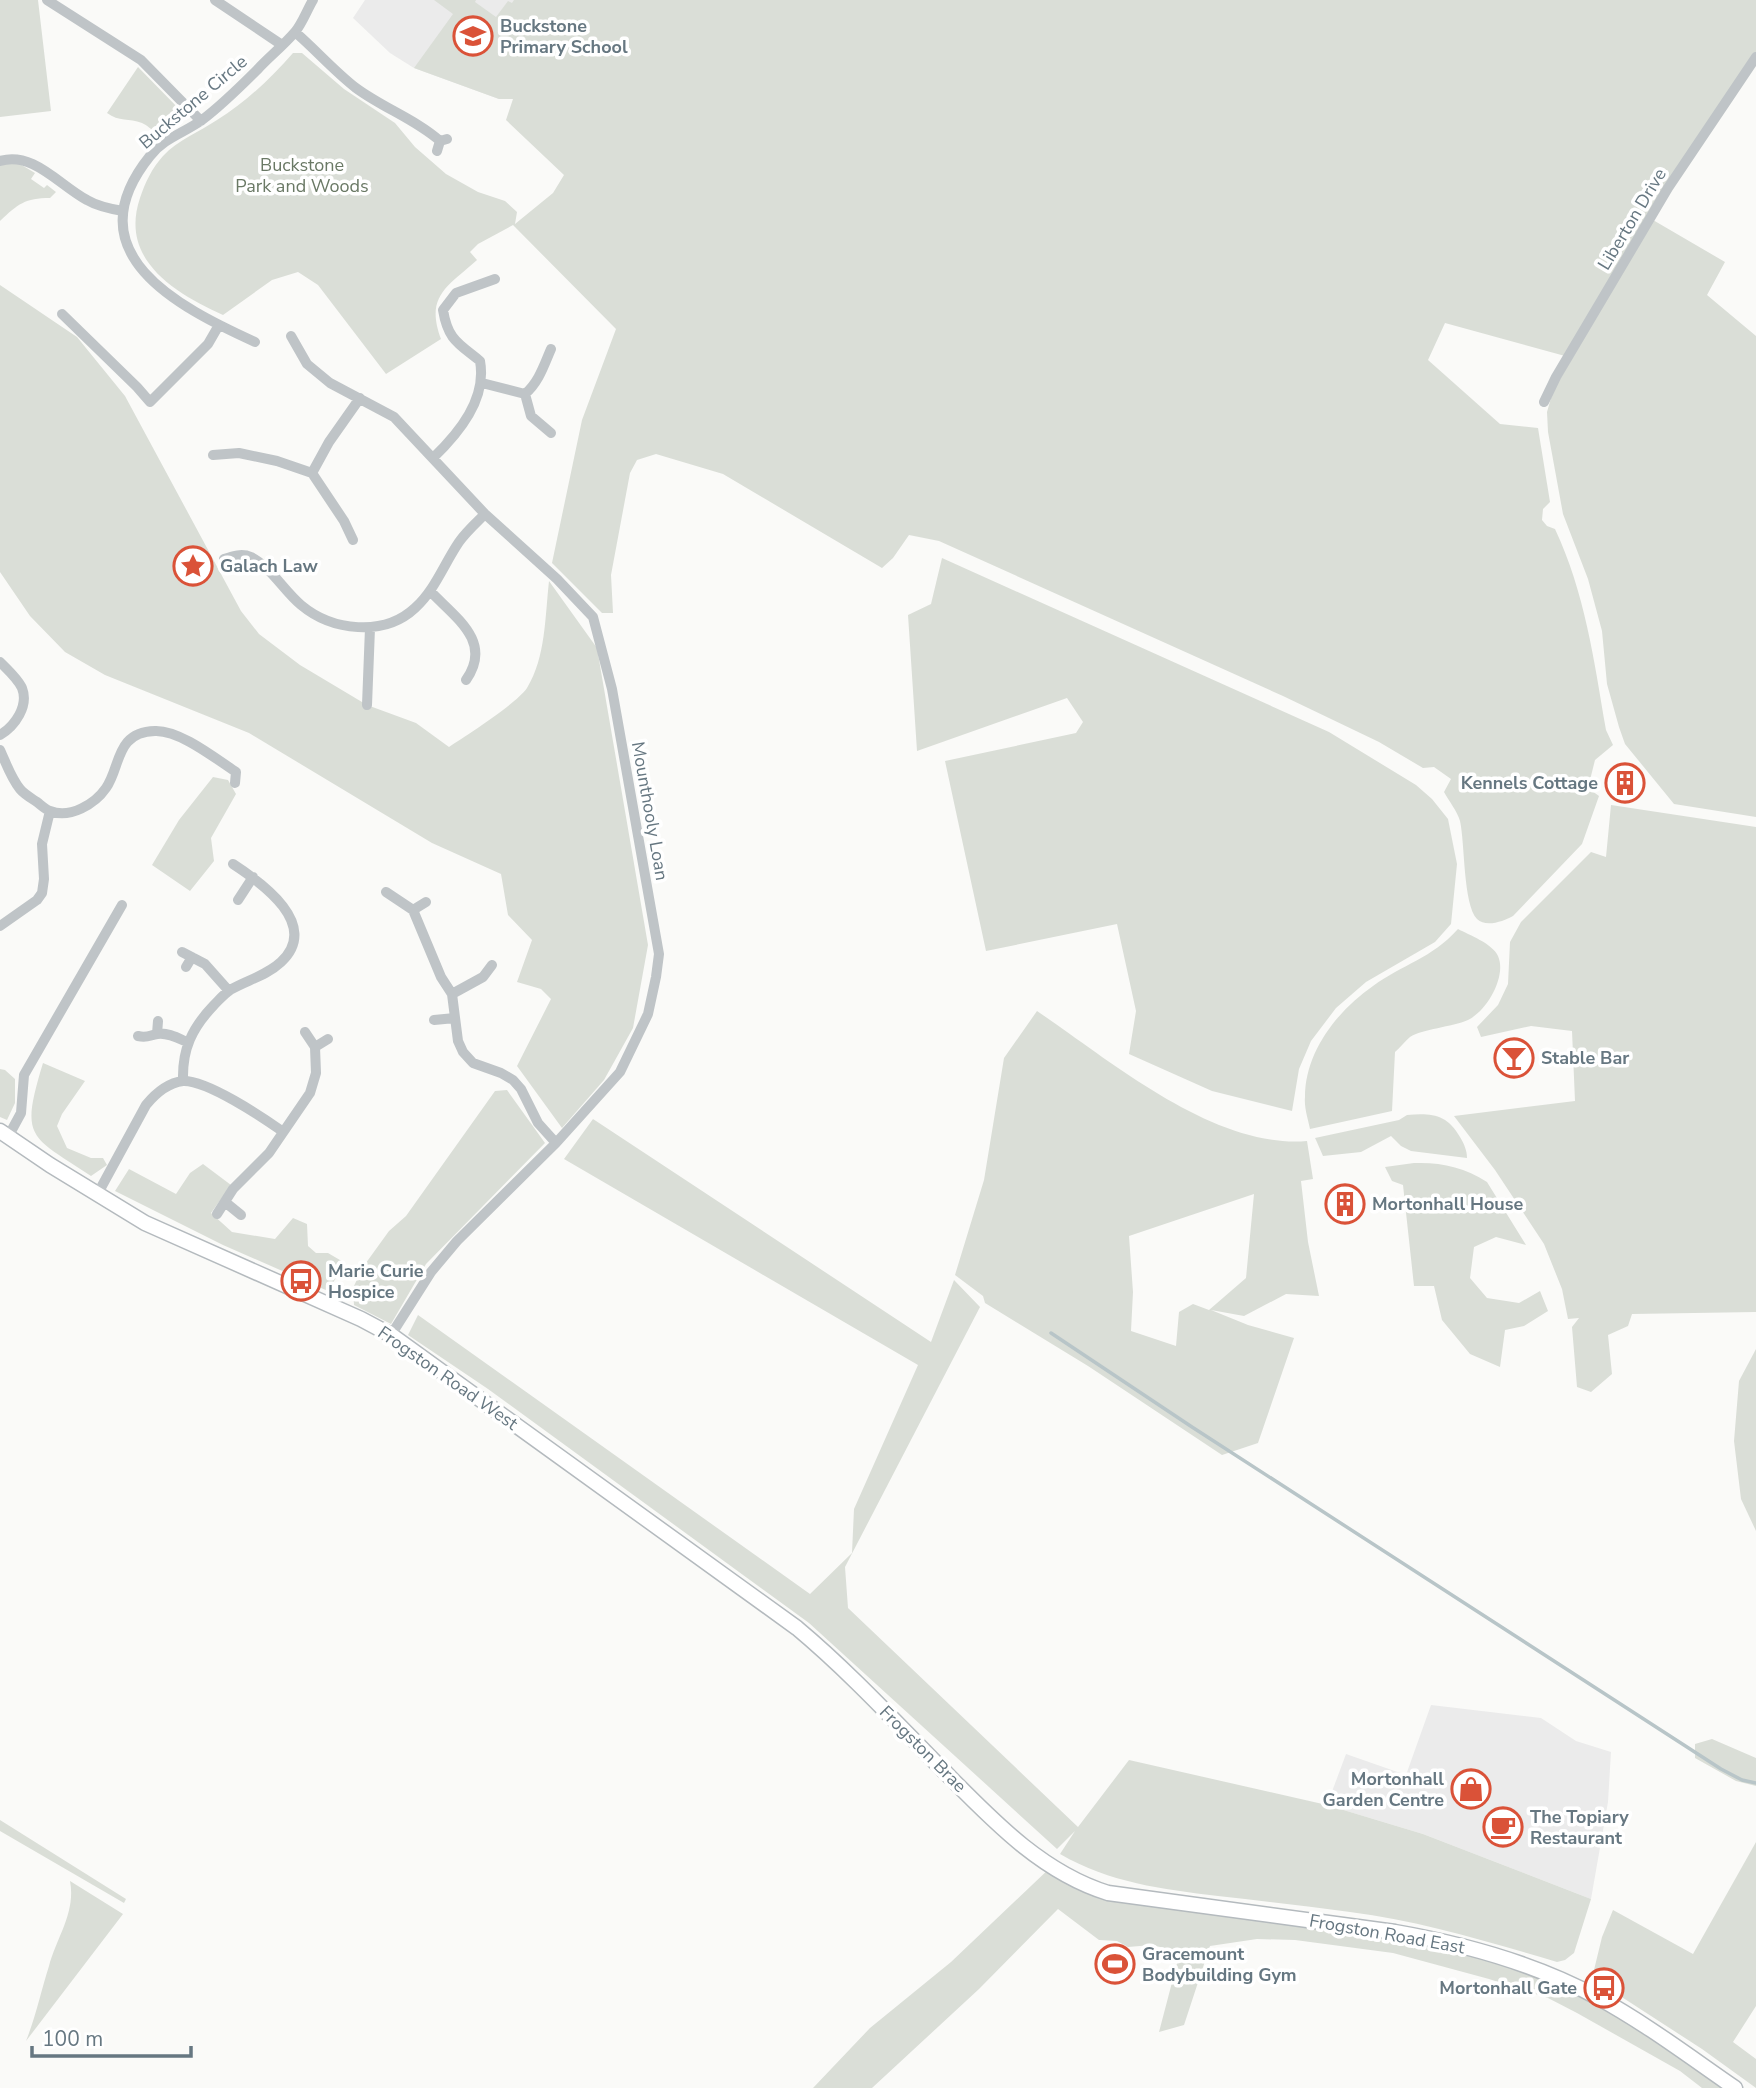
<svg xmlns="http://www.w3.org/2000/svg" width="1756" height="2088" font-family="'Nunito Sans',sans-serif">
  <rect width="100%" height="100%" fill="#fafaf8"/>
  <!-- built -->
  <path fill="#ebebeb" d="M365,0h217l-83,99 -85,-31 -24,-15 -37,-35z
    M1431,1705l110,13 35,23 35,11 -3,50 -17,97 -168,-65 -96,-29 19,-51 60,21z"/>
  <!-- green -->
  <path fill="#daded7" fill-rule="evenodd" d="M0,0h38l13,111 -51,6z
    M434,0h42l-1,2 21,15 12,-16 4,2 2,-3h1242v53l-191,303 -120,-33 -17,37 72,64 38,4 12,74 -7,7 -1,11 5,6 8,3c30,64 39,131 51,201l7,15 -18,15 -7,28 11,8 -17,48 -69,72c-9,5 -27,12 -36,3 -14,-15 -12,-76 -17,-98 -3,-10 -11,-20 -16,-29l7,-13 -17,-12 -11,1 -44,-26 -96,-46 -344,-155 -30,-6 -16,23 -11,10 -159,-94 -67,-20 -19,6 -7,13 -19,102 2,38h-11l-50,-50 30,-143 34,-91 -103,-104 -35,19 -8,8 7,8c-30,27 -52,36 -36,79l-55,35 -68,-89 -20,-13 -26,8 -49,35c-48,-22 -104,-55 -83,-117 5,-15 12,-30 23,-42 15,-16 36,-24 54,-36 29,-18 53,-41 76,-67h9l42,36 51,34 20,24 31,27 32,18 27,9 12,11 -2,12 38,-31 11,-18 -58,-55 7,-21h-14l-85,-31 39,-54z
    M138,67l44,45 -1,11 -25,10c-4,-3 -9,-8 -14,-10 -13,-5 -23,-1 -35,-10z
    M10,162l10,2 15,9 -4,6 13,9 3,-3 9,7 -6,6c-25,0 -32,6 -50,23v-56z
    M1653,220l72,42 -18,33 49,41v481l-82,-13 -49,-60 -6,-17 -12,-43 -5,-53 -14,-52 -25,-65 -15,-82 -1,-20 6,-21z
    M0,285l77,52 48,59 116,215 18,23 41,31 67,40 49,18 33,24c18,-12 67,-43 78,-59 19,-31 18,-72 22,-107l48,67 51,297 -15,83 -29,52 -42,48 -45,-62 34,-67 -10,-10 -24,-7 15,-42 -24,-25 -7,-41 -69,-31 -183,-110 -144,-58 -40,-23 -35,-36 -30,-44z
    M942,558l387,174 87,53 16,14 16,20 9,45 -6,60 -16,18 -69,40 -30,26 -25,33 -12,28 -7,42 -80,-20 -83,-37 7,-43 -19,-87 -131,27 -41,-190 131,-28 7,-11 -16,-24 -150,53 -9,-136 23,-11z
    M213,777l15,3 8,14 -25,44 3,23 -24,30 -38,-26 27,-45z
    M1611,805l145,22v485l-124,2 -4,12 -20,9 4,39 -21,18 -14,-5 -5,-60 7,-9 -11,1 -6,-30 -18,-45 -49,-74 -41,-54 121,-15 -3,-70 -41,-5 -50,11 -4,-10 21,-22 10,-21 2,-42 11,-20 70,-70 15,5z
    M1458,929c11,6 34,14 40,27 9,20 -11,55 -30,64 -16,7 -46,9 -58,17 -5,4 -10,11 -15,15l-3,59 -82,18c-2,-10 -6,-21 -5,-32 0,-45 32,-86 68,-111 30,-22 58,-27 85,-57z
    M1037,1011c74,50 177,138 270,130l6,38 -12,2 7,61 11,54 -33,-2 -42,22 -33,-6 37,15 46,13 -36,105 -36,12 -134,-89 -103,-63 -2,-7 -28,-21 29,-95 20,-122zM1254,1194l-8,84 -37,32 -16,-6 -14,8 -3,34 -45,-15 2,-39 -4,-56z
    M43,1063l42,18 -23,33 -5,12 10,22 24,10h12l4,7 -16,11c-62,-41 -71,-37 -48,-113z
    M0,1069l5,1 10,9v24l-8,17 -7,-3z
    M507,1090l38,53 -119,121 -35,60 -37,-19 -1,-17 10,-21 26,-36 17,-15 89,-125z
    M1407,1115c24,-2 40,-1 53,22 4,7 7,13 7,21l-56,-7 -10,-5 -10,-10 -30,16 -38,4 -7,-16 -1,-2 84,-18z
    M593,1119l338,223 23,-62 26,27 -135,260 3,41 230,219 51,-67 198,45 96,29 168,65 -17,54 -9,7 -8,2c-68,-20 -136,-41 -207,-50 -44,-6 -88,-11 -132,-16 -56,-7 -108,-13 -158,-42l15,-23 -18,18 -248,-226 -321,-234 -80,-54 10,-20 392,279 42,-41 2,-44 64,-144 -354,-206z
    M1414,1163c27,-1 50,4 73,19l39,63 -30,-8 -22,10 -4,31 17,20 32,5 21,-12 8,20 -24,15 -19,4 -5,37 -30,-13 -28,-34 -8,-34h-20l-11,-101 -11,-4 -7,-14z
    M203,1164l28,21 -20,28 21,19 43,7 18,-21 14,6 1,22 8,7h12l17,10 -17,28 -105,-46 -108,-54 14,-22 47,25 14,-21z
    M1756,1349v182l-15,-32 -7,-58 5,-60z
    M1712,1739l44,19v28l-20,-5 -41,-23v-14z
    M0,1820l126,79 -2,4 -124,-72z
    M1756,1842v164l-23,36 23,17v29l-54,-39 -88,-57 -20,-22 8,-33 11,-27 80,44z
    M1052,1866l38,21 318,47 170,53 157,101h-33l-22,-17 -103,-58 -29,-15 -59,-19 -96,-26 -98,-13 -38,-1 -47,7 -26,79 -25,7 21,-80 -28,-7 -24,2 -11,-6 -18,-1 -41,-31 -79,80 -107,99h-59l57,-60 81,-66z
    M70,1881l53,33 -97,127c10,-25 15,-50 23,-75 8,-29 27,-54 21,-85z"/>
  <g fill="none" stroke-linecap="round" stroke-linejoin="round">
    <!-- stream -->
    <path stroke="#b8c5c8" stroke-width="3.5" d="M1051,1333l141,94 529,342 21,11 14,3"/>
    <!-- secondary casing -->
    <g stroke="#b4babe" stroke-width="17">
      <path id="secondary" d="M0,1131l50,34 95,58 216,96 30,16 406,293c49,41 93,88 138,134 51,51 102,109 173,131l287,39c69,12 141,32 202,65 48,26 93,60 138,91"/>
    </g>
    <!-- street -->
    <path stroke="#bfc4c7" stroke-width="10" d="M47,0l94,60 60,61
      M215,0l67,45
      M295,32c21,18 39,39 61,56 27,20 59,31 84,53
      M437,151l3,-10 7,-2
      M0,161c33,-10 59,24 87,39 10,6 24,9 36,11
      M62,314l75,73 13,15 58,-58 11,-19
      M291,336l16,28 23,19 64,34 91,97 72,65 36,38 19,72 47,265 -3,23 -8,37 -28,58 -64,71 -99,98 -26,31 -40,63
      M255,342c-77,-35 -183,-89 -105,-186 14,-18 34,-23 52,-36 20,-15 38,-33 55,-50 12,-13 26,-24 38,-38 7,-8 12,-22 18,-32
      M482,383l43,11c14,-12 19,-29 26,-45
      M525,394l6,22 20,17
      M1544,402l12,-25 112,-189 88,-131
      M213,455l26,-2 38,8 35,12 32,48 9,19
      M433,458c26,-25 54,-59 47,-97 -22,-18 -32,-21 -37,-51l13,-17 39,-14
      M312,473l17,-31 31,-44
      M224,559c9,-3 18,-6 27,-2 20,10 33,34 50,48 31,26 83,32 114,3 20,-18 29,-44 44,-66 7,-10 17,-19 26,-28
      M431,592c25,26 62,50 35,88
      M0,662c7,7 18,17 22,26 7,18 -7,38 -22,47
      M367,705l3,-77
      M0,750c6,13 11,28 20,39 4,5 11,9 17,13 4,3 8,7 13,9 20,8 45,-7 56,-23 15,-21 9,-56 49,-57 25,-1 61,28 81,41l-1,11
      M386,892l27,18 28,67 11,17 6,47 5,11 10,11 28,10 12,7 8,9 17,34 18,20
      M238,900l15,-23
      M413,910l13,-8
      M0,926l37,-26 5,-7 2,-14 -2,-35 8,-33
      M182,952l23,12 24,27
      M186,967l6,-10
      M452,994l31,-17 9,-12
      M434,1020l21,-2
      M157,1034l1,-13
      M138,1036c9,2 10,0 19,-2 10,-2 21,4 30,8
      M315,1047l13,-8
      M183,1081c-1,-32 9,-53 31,-76 5,-5 10,-11 16,-15 17,-10 36,-14 51,-28 40,-37 -19,-79 -48,-98
      M8,1137l13,-24 3,-38 98,-170
      M97,1195l49,-90c9,-11 21,-22 37,-24 24,-1 79,36 99,50
      M225,1202l16,13
      M217,1214l16,-25 36,-36 41,-60 6,-20 -1,-26 -10,-15"/>
    <!-- secondary -->
    <use href="#secondary" stroke="#fff" stroke-width="14"/>
  </g>
  <!-- icons -->
  <defs>
    <g id="school-ring" transform="scale(2.0125)"><circle r="9.5" fill="#fff" stroke="#da5238" stroke-width="1.5"/><path d="M0-5L7-2L0 1L-7-2ZM-4 1L0 2.5L4 1V4Q0 6-4 4Z" fill="#da5238"/></g>
    <g id="sight-ring" transform="scale(2.0125)"><circle r="9.5" fill="#fff" stroke="#da5238" stroke-width="1.5"/><path d="M0-6L1.8-2.2L6-1.7L2.9 1.2L3.7 5.4L0 3.3L-3.7 5.4L-2.9 1.2L-6-1.7L-1.8-2.2Z" fill="#da5238"/></g>
    <g id="building-ring" transform="scale(2.0125)"><circle r="9.5" fill="#fff" stroke="#da5238" stroke-width="1.5"/><path d="M-4-6H4V6H1V3H-1V6H-4ZM-2.5-4.3h1.7v1.8h-1.7ZM.8-4.3h1.7v1.8H.8ZM-2.5-1h1.7V.8h-1.7ZM.8-1h1.7V.8H.8Z" fill="#da5238"/></g>
    <g id="bar-ring" transform="scale(2.0125)"><circle r="9.5" fill="#fff" stroke="#da5238" stroke-width="1.5"/><path d="M-6-5H6L.8 .8V4.5H3.5V6h-7V4.5H-.8V.8Z" fill="#da5238"/></g>
    <g id="bus-ring" transform="scale(2.0125)"><circle r="9.5" fill="#fff" stroke="#da5238" stroke-width="1.5"/><path d="M-5-6H5V4H4V6H2V4H-2V6H-4V4H-5ZM-3.5-4V0h7V-4ZM-3.5 1.2v1.5H-2V1.2ZM2 1.2v1.5H3.5V1.2Z" fill="#da5238"/></g>
    <g id="shop-ring" transform="scale(2.0125)"><circle r="9.5" fill="#fff" stroke="#da5238" stroke-width="1.5"/><path d="M-5-2.5h2.3a2.7 3.5 0 0 1 5.4 0H5L5.5 6h-11ZM-1.5-2.5h3a1.5 2.3 0 0 0-3 0Z" fill="#da5238"/></g>
    <g id="cafe-ring" transform="scale(2.0125)"><circle r="9.5" fill="#fff" stroke="#da5238" stroke-width="1.5"/><path d="M-5.5-4.5H6V0H3Q3 3.5 0 3.5H-2.5Q-5.5 3.5-5.5 0ZM3-3.2v2h1.7v-2ZM-6 4.5H4V6H-6Z" fill="#da5238"/></g>
    <g id="stadium-ring" transform="scale(2.0125)"><circle r="9.5" fill="#fff" stroke="#da5238" stroke-width="1.5"/><path d="M0-5a6.5 5 0 1 0 0 10a6.5 5 0 1 0 0-10ZM-3.5-1.8h7v3.6h-7Z" fill="#da5238"/></g>
  </defs>
  <g fill-rule="evenodd">
    <use href="#school-ring" x="473" y="36"/>
    <use href="#sight-ring" x="193" y="566"/>
    <use href="#building-ring" x="1625" y="783"/>
    <use href="#bar-ring" x="1514" y="1058"/>
    <use href="#building-ring" x="1345" y="1204"/>
    <use href="#bus-ring" x="301" y="1281"/>
    <use href="#shop-ring" x="1471" y="1789"/>
    <use href="#cafe-ring" x="1503" y="1827"/>
    <use href="#stadium-ring" x="1115" y="1964"/>
    <use href="#bus-ring" x="1604" y="1988"/>
  </g>
  <g text-anchor="middle" dominant-baseline="central" stroke-width="7" stroke-linejoin="round" paint-order="stroke">
    <!-- poi labels -->
    <g font-size="18" font-weight="bold" fill="#667781" stroke="#fff" text-anchor="start">
      <text x="500" y="26">Buckstone<tspan x="500" dy="21">Primary School</tspan></text>
      <text x="220" y="566">Galach Law</text>
      <text x="1598" y="783" text-anchor="end">Kennels Cottage</text>
      <text x="1541" y="1058">Stable Bar</text>
      <text x="1372" y="1204">Mortonhall House</text>
      <text x="328" y="1271">Marie Curie<tspan x="328" dy="21">Hospice</tspan></text>
      <text x="1444" y="1779" text-anchor="end">Mortonhall<tspan x="1444" dy="21">Garden Centre</tspan></text>
      <text x="1530" y="1817">The Topiary<tspan x="1530" dy="21">Restaurant</tspan></text>
      <text x="1142" y="1954">Gracemount<tspan x="1142" dy="21">Bodybuilding Gym</tspan></text>
      <text x="1577" y="1988" text-anchor="end">Mortonhall Gate</text>
    </g>
    <!-- street labels -->
    <g font-size="18" fill="#667781" stroke="#fff">
      <text transform="translate(193 102) rotate(-40)">Buckstone Circle</text>
      <text transform="translate(1632 219) rotate(-59)">Liberton Drive</text>
      <text transform="translate(650 811) rotate(80)">Mounthooly Loan</text>
      <text transform="translate(448 1378) rotate(35)">Frogston Road West</text>
      <text transform="translate(923 1749) rotate(45)">Frogston Brae</text>
      <text transform="translate(1387 1934) rotate(10)">Frogston Road East</text>
    </g>
    <!-- park labels -->
    <g font-size="18" fill="#6a7965" stroke="#fff">
      <text x="302" y="165">Buckstone<tspan x="302" dy="21">Park and Woods</tspan></text>
    </g>
  </g>
  <!-- scale -->
  <path d="M32 2046v10h159v-10" fill="none" stroke="#667781" stroke-width="3.5"/>
  <text x="42" y="2046" font-size="21" fill="#667781" stroke="#ffffff" stroke-width="5" paint-order="stroke">100 m</text>
</svg>
